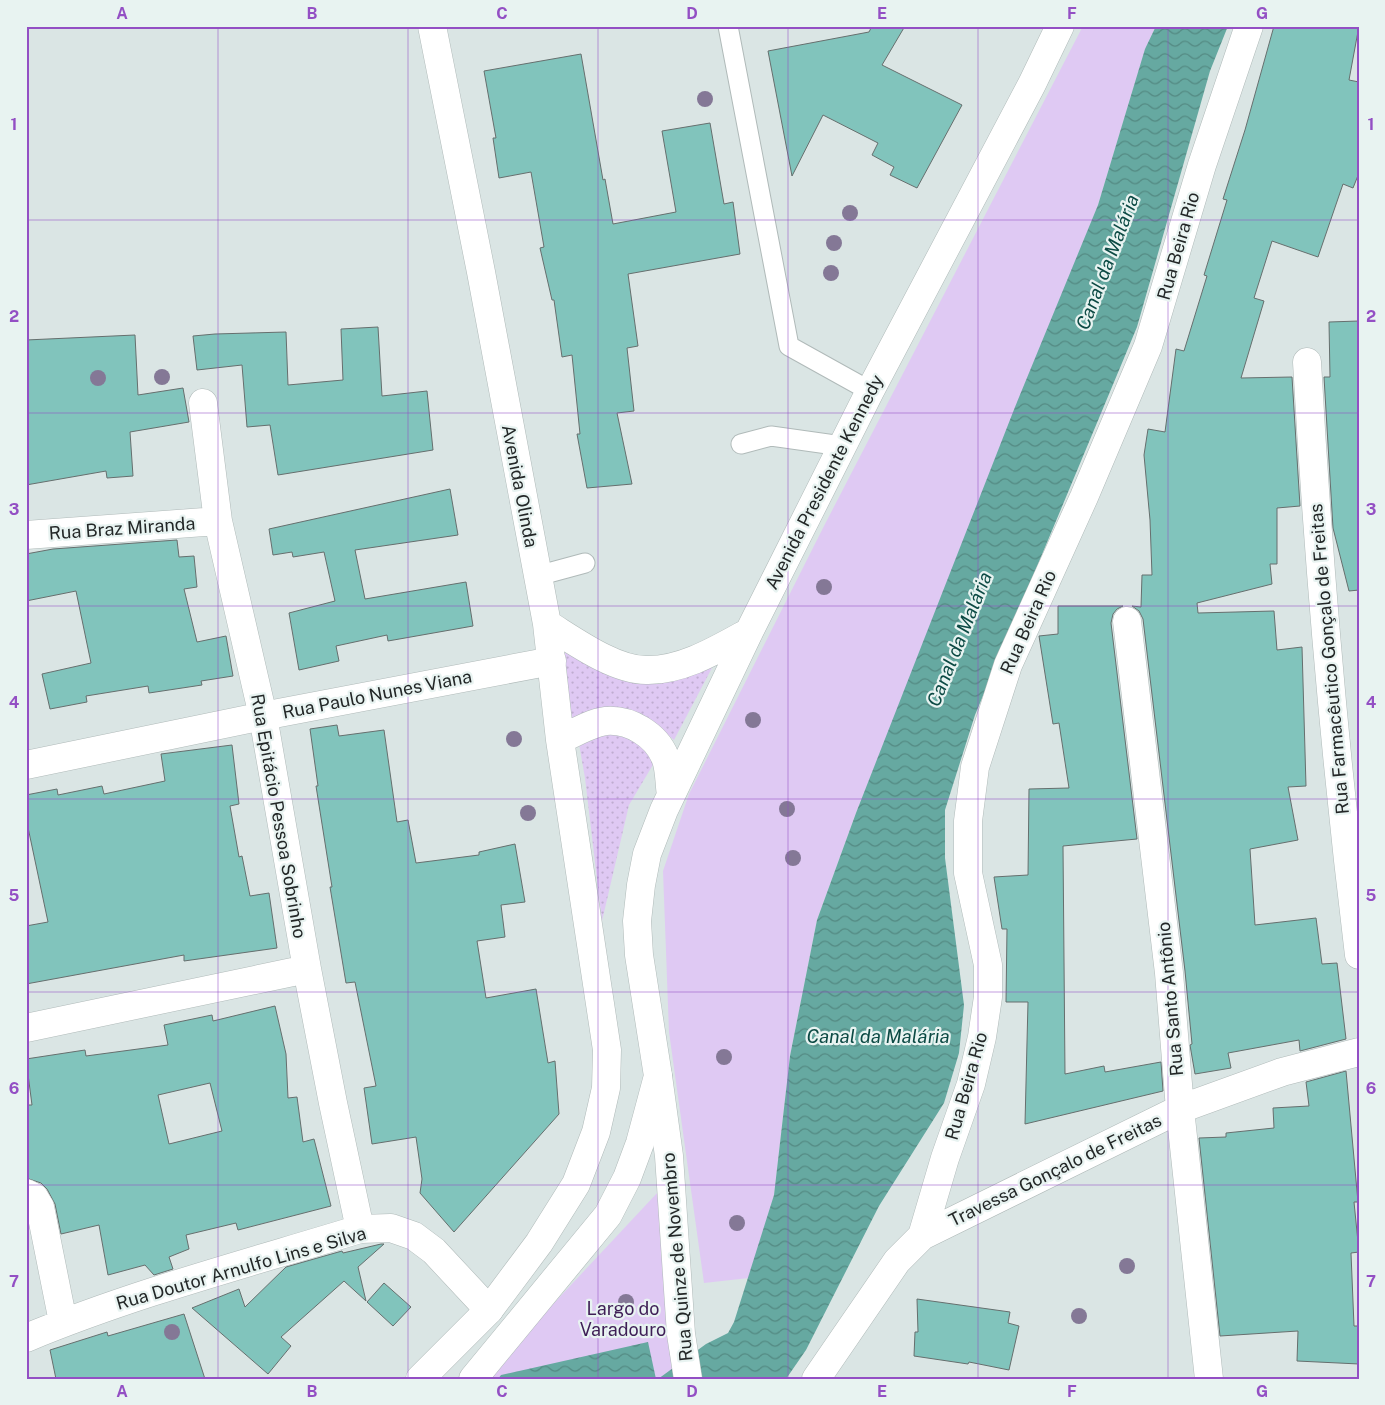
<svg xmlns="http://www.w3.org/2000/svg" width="1385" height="1405" font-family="'Public Sans',sans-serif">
  <defs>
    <pattern id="grass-dots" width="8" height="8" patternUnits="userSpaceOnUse" patternTransform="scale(1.25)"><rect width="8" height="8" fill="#dfc9f3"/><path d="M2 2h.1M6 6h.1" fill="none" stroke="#bfadd0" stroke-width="1.8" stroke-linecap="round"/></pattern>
    <pattern id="water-waves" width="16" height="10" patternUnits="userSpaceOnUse" patternTransform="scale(1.25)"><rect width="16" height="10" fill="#66a9a1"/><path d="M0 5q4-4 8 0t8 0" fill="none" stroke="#548a83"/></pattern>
  </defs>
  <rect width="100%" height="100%" fill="#dae5e4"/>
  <!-- grass -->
  <path fill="url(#grass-dots)" d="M558,642l44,24 112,-2 -40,76 -22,-19 -30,-7 -51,11z
    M608,732l21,4 17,10 8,17 -25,42 -27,116 -17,-143 -7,-40z"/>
  <!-- green -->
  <path fill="#dfc9f3" d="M1083,26h73l-11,24 -47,155 -242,608 -39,107 -27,136 -16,139 -25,83 -45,5 -35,-251 -6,-161 26,-77 135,-268z
    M658,1192l39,187h-214z"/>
  <!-- water -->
  <path fill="url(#water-waves)" d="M1156,26h72l-18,45 -73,256 -162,388 -30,95v48l19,147 -5,48 -15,50 -65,103 -73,144 -20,29h-128l48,-35 22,-11 6,-11 40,-127 16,-139 27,-136 39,-107 159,-406 83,-202 47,-156z
    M648,1342l8,37h-158l3,-4z"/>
  <!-- building -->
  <path fill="#81c4bc" stroke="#666f6e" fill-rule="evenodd" d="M872,26h33l-23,39 80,40 -45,83 -27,-13 4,-8 -22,-12 6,-12 -55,-28 -31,61 -24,-125 101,-19z
    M1274,26h85l-10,54 10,2v91l-6,15 -10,-4 -25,73 -46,-16 -18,57 10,3 -23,77 51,-1 8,129 -23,2v56h-7l2,20 -75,19 1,10 76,-2 3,39 25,-3 4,139 -18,1 10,53 -48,9 5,76 61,-7 6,46 15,-1 9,76 -46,12 -1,-11 -71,13 3,15 -36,6 -4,-23 -1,-6 2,-1 -7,-73 -42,-352 -4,-8 -7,-5 9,1 1,-32h10l-2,-55 -6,-65 4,-26 17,3 11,-83 8,2 23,-75 -3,-1 23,-75 -4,-1 22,-69z
    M581,54l22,126 2,-1 8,45 63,-12 -14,-81 48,-8 14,81 9,-2 7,52 -112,20 10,72 -11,2 7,63 -17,2 15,71 -45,4 -10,-54h3l-8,-79 -10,2 -8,-57h-2l-12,-52 4,-1 -13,-75 -32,6 -6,-40h3l-12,-67z
    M1359,321v269l-10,1 -16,-63 -9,-151h6l-1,-55z
    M378,327l4,69 45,-5 6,59 -155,25 -8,-50 -23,2 -5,-62 -45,5 -4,-34 22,-2 71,-2 2,53 55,-5 -2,-51z
    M135,335l3,60 45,-7 6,34 -59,10 3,44 -26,2 -1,-7 -80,14v-145z
    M450,489l8,46 -103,15 10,49 101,-17 7,44 -85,15 -1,-6 -51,11 3,15 -40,9 -10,-57 46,-12 -11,-49 -31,5 -1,-5 -19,3 -4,-26z
    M177,540l2,17 15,-1 3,31 -13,2 13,53 29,-6 7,40 -32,5 1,4 -53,8 -1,-7 -62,10 1,6 -37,7 -8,-35 49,-11 -15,-72 -50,10v-47l27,-5z
    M1058,606h65l-6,3 -4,5 -2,9 26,216 -74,7 2,228 39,-8 1,6 56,-10 2,29 -138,33 3,-122h-22l1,-73h-5l-8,-52 34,-2 1,-86 40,-1 -10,-65 -6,1 -14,-88 19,-2z
    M337,725l2,11 45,-6 13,92 11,-2 8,43 63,-8v-3l36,-8 10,58 -24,3 4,32 -28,4 9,57 50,-9 12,74 7,-2 4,53 -105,118 -34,-39 2,-14 -6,-42 -44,7 -8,-56 12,-2 -21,-104 -9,1 -16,-96h2l-16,-101h2l-8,-57z
    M232,745l7,59 -9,2 9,51 3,-1 8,40 19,-3 8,55 -93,13v-6l-158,29v-58l22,-4 -22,-104v-23l31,-6 1,6 44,-9 2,8 61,-13 -4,-27z
    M275,1006l11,48 2,44 9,-1 6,45 11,-3 17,67 -93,24 -2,-7 -50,12 3,14 -20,8 4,12 -19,6 -9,-10 -37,10 -9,-50 -38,9 -6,-30 -8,-15 -6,-6 -15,-5v-73h6l-6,-46 59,-9 1,6 82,-11 -4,-20 48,-10 1,6zM210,1083l12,48 -53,13 -11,-49z
    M1346,1071l12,131h-4l5,50 -8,1 3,73h5v38l-62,-3 1,-30 -78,5 -21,-198 27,-1v-4l48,-5 -1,-20 36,-2 -3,-24z
    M381,1244h3l-26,23 8,34 -22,-20 -63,56 10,9 -23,28 -76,-66 47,-19 6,18 41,-40 56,-16 1,2z
    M384,1283l27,24 -18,19 -26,-24z
    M917,1299l93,13 -2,11 11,3 -10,44 -40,-8 -1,2 -54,-8 1,-24h3z
    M184,1314l21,65h-149l-6,-29 57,-18 1,4z"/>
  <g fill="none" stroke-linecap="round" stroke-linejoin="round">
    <!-- service casing -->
    <g stroke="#b0bab9" stroke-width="21">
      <path id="service" d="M728,26l61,320 81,45
        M741,444l30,-8 71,10
        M537,576l48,-13"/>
    </g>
    <!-- minor casing -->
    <g stroke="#b0bab9" stroke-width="29">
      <path id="minor" d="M1307,362c11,198 28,396 52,593
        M203,403l15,118 45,195 44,253 26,134 27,126
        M26,535l192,-14
        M1127,621l42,352 11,136 29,270
        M26,765l237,-49 289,-55
        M26,1028l281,-59
        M26,1193l8,4 6,10 23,115
        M922,1236l23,-78 26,-74 11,-47 6,-40v-32l-20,-92v-52l7,-54 33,-102 76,-168 64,-151 54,-181 47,-139
        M26,1338c108,-45 223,-75 334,-109l31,-1 23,8 20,15 55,59
        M816,1379l81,-118 25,-25 258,-127 102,-37 77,-20"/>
    </g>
    <!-- secondary casing -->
    <g stroke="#b0bab9" stroke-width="29">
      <path id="secondary" d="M658,1076l11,80 12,178 7,45"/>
    </g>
    <!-- primary casing -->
    <g stroke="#b0bab9" stroke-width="29">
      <path id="primary" d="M547,624c26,16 67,46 99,46 36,1 72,-21 103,-38
        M560,740c14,-7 30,-17 46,-19 24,-2 50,14 59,36 5,11 4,27 6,38
        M420,1379l69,-69 50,-67 37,-59 20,-52 10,-44 1,-38 -47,-310 -13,-116 -66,-352 -49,-246
        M473,1379l135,-164 19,-37 13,-35 18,-67 -19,-121 -2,-34 4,-36 6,-31 17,-44 85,-178 121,-241 162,-307 28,-58"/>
    </g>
    <!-- service -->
    <use href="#service" stroke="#fff" stroke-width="19"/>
    <!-- minor -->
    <use href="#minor" stroke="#fff" stroke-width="28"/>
    <!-- secondary -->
    <use href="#secondary" stroke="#fff" stroke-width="28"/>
    <!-- primary -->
    <use href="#primary" stroke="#fff" stroke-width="28"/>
  </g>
  <!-- trees -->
  <g fill="#847896">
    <circle cx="705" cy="99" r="8"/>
    <circle cx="850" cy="213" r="8"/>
    <circle cx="834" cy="243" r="8"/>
    <circle cx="831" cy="273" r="8"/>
    <circle cx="162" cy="377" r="8"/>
    <circle cx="98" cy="378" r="8"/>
    <circle cx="824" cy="587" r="8"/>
    <circle cx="753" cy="720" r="8"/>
    <circle cx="514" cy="739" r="8"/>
    <circle cx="787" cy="809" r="8"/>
    <circle cx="528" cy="813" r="8"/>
    <circle cx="793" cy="858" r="8"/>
    <circle cx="724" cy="1057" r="8"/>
    <circle cx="737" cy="1223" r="8"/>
    <circle cx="1127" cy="1266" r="8"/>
    <circle cx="626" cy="1302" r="8"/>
    <circle cx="1079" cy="1316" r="8"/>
    <circle cx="172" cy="1332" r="8"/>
  </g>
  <!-- grid -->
  <path fill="none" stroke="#934fc4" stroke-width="1" stroke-opacity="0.55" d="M218,26v1353M408,26v1353M598,26v1353M788,26v1353M978,26v1353M1168,26v1353M26,220h1333M26,413h1333M26,606h1333M26,799h1333M26,992h1333M26,1185h1333"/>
  <g text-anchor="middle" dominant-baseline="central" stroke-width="4.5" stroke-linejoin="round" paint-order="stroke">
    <!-- street labels -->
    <g font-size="18" fill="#232727" stroke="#e8f3f1">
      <text transform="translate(1178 246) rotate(-74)">Rua Beira Rio</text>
      <text transform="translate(824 482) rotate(-63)">Avenida Presidente Kennedy</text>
      <text transform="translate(520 486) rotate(79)">Avenida Olinda</text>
      <text transform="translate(122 528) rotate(-4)">Rua Braz Miranda</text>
      <text transform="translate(1028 622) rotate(-66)">Rua Beira Rio</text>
      <text transform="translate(1329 659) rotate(-95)">Rua Farmacêutico Gonçalo de Freitas</text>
      <text transform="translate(377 694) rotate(-11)">Rua Paulo Nunes Viana</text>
      <text transform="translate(279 816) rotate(80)">Rua Epitácio Pessoa Sobrinho</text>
      <text transform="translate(1170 999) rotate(-95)">Rua Santo Antônio</text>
      <text transform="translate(966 1086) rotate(-74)">Rua Beira Rio</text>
      <text transform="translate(1055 1170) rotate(-26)">Travessa Gonçalo de Freitas</text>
      <text transform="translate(677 1257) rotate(-95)">Rua Quinze de Novembro</text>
      <text transform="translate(241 1268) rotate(-16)">Rua Doutor Arnulfo Lins e Silva</text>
    </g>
    <!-- park labels -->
    <g font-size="18" fill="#3e1e56" stroke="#e8f3f1">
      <text x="623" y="1308">Largo do<tspan x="623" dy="21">Varadouro</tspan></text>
    </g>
    <!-- water labels -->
    <g font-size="19" font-style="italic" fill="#0c4a44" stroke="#e8f3f1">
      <text transform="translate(1107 262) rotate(-69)">Canal da Malária</text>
      <text transform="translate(959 639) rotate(-68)">Canal da Malária</text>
      <text x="878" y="1036">Canal da Malária</text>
    </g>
  </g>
  <!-- border -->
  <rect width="1385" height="1405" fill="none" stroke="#e8f3f1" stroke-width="55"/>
  <rect x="28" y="28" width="1330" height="1350" fill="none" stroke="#934fc4" stroke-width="2"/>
  <g font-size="16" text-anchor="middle" font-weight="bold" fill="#934fc4">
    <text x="122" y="19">A</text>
    <text x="312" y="19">B</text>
    <text x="502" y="19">C</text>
    <text x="692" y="19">D</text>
    <text x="882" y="19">E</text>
    <text x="1072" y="19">F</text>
    <text x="1262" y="19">G</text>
    <text x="14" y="130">1</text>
    <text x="1371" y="130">1</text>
    <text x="14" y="322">2</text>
    <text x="1371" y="322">2</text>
    <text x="14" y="515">3</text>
    <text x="1371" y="515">3</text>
    <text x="14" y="708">4</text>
    <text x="1371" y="708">4</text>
    <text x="14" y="901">5</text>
    <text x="1371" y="901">5</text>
    <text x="14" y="1094">6</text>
    <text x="1371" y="1094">6</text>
    <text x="14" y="1287">7</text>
    <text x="1371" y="1287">7</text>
    <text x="122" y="1397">A</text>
    <text x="312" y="1397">B</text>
    <text x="502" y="1397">C</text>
    <text x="692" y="1397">D</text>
    <text x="882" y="1397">E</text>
    <text x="1072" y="1397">F</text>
    <text x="1262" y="1397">G</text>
  </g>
</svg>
